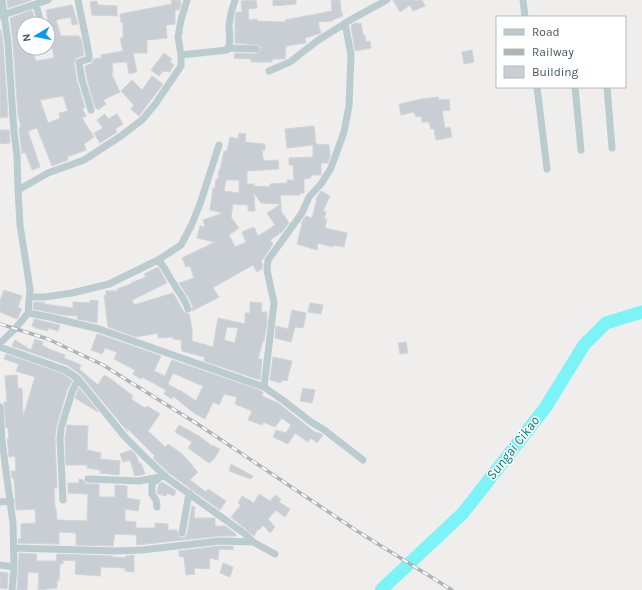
<svg xmlns="http://www.w3.org/2000/svg" width="642" height="590" font-family="Karla,sans-serif">
  <rect width="100%" height="100%" fill="#f0eded"/>
  <g fill="none" stroke-linecap="round" stroke-linejoin="round">
    <!-- river -->
    <path stroke="#7cf4f7" stroke-width="13" d="M381,590l82,-77 82,-105 39,-63 22,-22 36,-11"/>
  </g>
  <!-- building -->
  <path fill="#c8ced3" stroke="#d0d5da" fill-rule="evenodd" d="M7,0h25l-24,8z
    M171,0h9l1,4 -2,6h-4v14l-9,1 1,13 -20,2v13h-14l4,19 -8,2 -2,-12 -15,1 1,10h-2l9,19 -17,8 3,4 -8,6 -3,-3 -8,-28 -2,-13 6,-2 3,-5 7,-1v-3l22,-4 -3,-13h3v-16l-2,1 -1,-9 52,-10z
    M256,0l1,8 -9,1 1,11 8,-1v2l29,1 -1,-2 47,-9 -1,-11h9l1,10 2,6 -11,4v1l-14,1 3,11 -16,5 1,5 -20,3 -1,13h-13v3h-21v-3l-17,-1 1,-5 21,1 4,-3 1,-4 -3,-2 -23,-2v-24l1,-7h6l-1,-11z
    M273,0h23v4l-23,2z
    M393,0h29l3,6 -12,5 -3,-6 -10,7z
    M97,1l1,4 19,1v10l-25,-1 -2,-13z
    M72,5l6,19 -6,1 -1,-8 -15,3 5,16h18l1,3 1,-1 3,17 -8,3 -2,5 3,18 8,27h-3l4,8 -4,2 12,19 -10,7 2,6 -19,7 1,3 -16,6 -15,-38 -9,3 12,36 -8,3 -6,-16 -1,-2 -3,2 -3,-26 2,-1 -3,-12 -5,-72 -3,-25 22,-8 3,11 -2,1v2h-9v24h7l5,13 18,-3 -8,-48zM63,96l5,15 -9,2 1,5 -12,5 -8,-23z
    M356,22v2l5,-1 2,12h2l1,7 4,-1 1,7 -16,3 -4,-25z
    M0,30h1l2,14 5,73 -8,1z
    M472,50l2,12 -10,2 -2,-12z
    M164,53l8,6 -2,3 4,3 -4,7 -7,-1 -4,5 -8,-6z
    M152,76l11,8 -24,32 -8,-7 3,-4 -13,-14 11,-11 10,10z
    M438,97l1,3 10,-1 1,11 -8,1 3,17 5,-1 2,10 -16,3 -2,-11h-3l-2,-7h-7l-1,-6 -5,1 -2,-5 -13,3 -2,-11 23,-5z
    M105,114l3,5 9,-5 6,10 -8,5 2,3 -17,11 -6,-10 9,-5 -6,-8z
    M314,126l2,18 13,1 1,11 -2,7h-7v12h-10v3l-7,1v14h-4v2h-20l1,9 -20,-1 -7,-10 1,18h-7v-6l-15,-1 -2,13 8,11 -10,7 6,12 11,-5 -4,-10 12,-5 4,9 17,-11 -8,-12 14,-9v7l8,12 -7,9 -12,8 3,4 -12,18 2,2 -1,5 -5,3 -4,-7 -39,22 -1,1 6,9 -27,14 1,-4 -3,-7 -11,-17 15,-5 -4,-12 -4,1 -4,-9 33,-16 -18,-4 3,-12 5,1 -2,-7 20,-7 -13,-3 3,-22h2l1,-9 2,1 1,-10h1l4,-19h3l3,-14 8,2 1,-6 7,1 -1,8 20,2v6h-3l1,9h1v2l14,-1 1,9 -32,2v13h7v2l16,1v-3l17,-1v-3h7l-1,-15h-4v-7l24,-1v-12l-26,3 -2,-19zM226,180h13v13l-15,-2z
    M0,130h9l1,13 -10,1z
    M321,191l9,5 -7,15 3,1 -2,7h3l-2,9 22,5 -3,14 -11,-2v2l-15,-4 -1,7 -20,-6 5,-20 -1,-1 5,-7 6,2 5,-19h-1z
    M158,267l9,16 -35,17 2,5 39,-12 11,19 5,2 3,14v13l21,6 5,-29 27,6v-11h5v-11l12,1 -1,9h6v11l-3,18h-1l-5,18h4l-2,21 -56,-19 1,-4 -23,-6 -1,-11 -8,-1v-2l-15,1v-5l-22,4 -28,-10 -4,-32 2,1v-5h12l-1,-2 14,-5v-1l15,-6 -2,-3zM227,327l11,1 -3,15 -11,-3z
    M4,290l18,6 -4,11 4,2 -5,10 -17,-7v-11z
    M90,300l8,1 -1,22 -20,-4 1,-3 -15,-1 -30,-6 1,-7h10v2l29,4v-6l17,1z
    M310,303l13,2 -2,9 -13,-2z
    M292,310l14,3 -3,15 -8,-1 -4,15 -16,-4 1,-12 12,3z
    M34,319l26,6 -2,6 -10,-3v3l-13,-3v-1l-3,-1z
    M98,334l63,22 -7,15 11,5 7,-16 90,31 1,2 -1,3 16,7 38,30 1,-1 6,3 -6,8 -6,-5 -3,4 -13,-9 -7,11 -15,-7 3,-7 10,3 5,-8 -9,-7 -7,9 -12,-5 -1,3 -14,-5 4,-9 -17,-7 2,-7 -13,-3 -5,11 -6,-3 -8,17 -11,-6 -21,-17 -1,3 -8,-5 2,-4 -24,-13 -1,2 -8,-5 2,-4 -21,-11 3,-7 -12,-4 -3,6 -11,-4 6,-16zM173,373l30,13 -7,15 -16,-11v1l-12,-7z
    M35,339l8,3 -1,3 7,4 16,6 -1,3 17,7 -2,4 19,16 6,-10 7,4 22,17 -2,3 14,9 2,-2 13,8 -12,17 17,16 3,-3 14,10 11,12v1l5,5 -8,8 16,12 2,-3 18,12 -6,9 -50,-36 -17,-16 2,-2 -29,-29 2,5 -1,-1 -46,-56 -14,-10 -55,-19 3,-6 16,10z
    M406,342l2,11 -8,1 -2,-11z
    M6,354l57,20 9,7 -5,9 -11,38 -1,11 2,49h-3l1,21h1l1,11 30,1 1,-27 -20,-1v-10h11v-4l4,1 2,3 2,1h12v13h16v-12l12,1v12l13,2 -2,11 -13,-2v12l11,1v6h19v-5l13,1v6h9l2,7 5,1 3,-4 5,-28 3,1 -1,11h21v8h10l11,8v2h-16l-83,9 -1,-10 -21,-1 -2,12 -37,-1v-12l-17,-1v12l-41,-1v-4h3v-15l15,-1 -1,-14 -19,1 -2,-32h-2l-1,-7h5l-1,-15 -6,1 -1,-12 -1,-6h2l-1,-11h-2l-2,-23v-3h3l-2,-26 12,-1 1,13h4l1,29 12,-40 -19,-6 3,-7 -15,-5z
    M273,357l19,4 -5,20 -5,-1 -1,3 -11,-3z
    M79,388l19,23v1l-23,-14z
    M303,388l12,2 -3,13 -12,-2z
    M67,425l21,1 -1,24 14,3 -1,6 20,2 -1,14 -19,-2v-3l-13,-2 1,-3h-22l-1,-26z
    M179,425l20,11 13,10v-1l8,4 -6,10 -5,4 -21,-15 4,-6 -17,-10z
    M131,450l5,5 3,9 2,-1 4,11 -10,2 -5,-16 -7,2 -3,-8z
    M231,464l22,12 -2,3 -22,-8z
    M162,482l14,9 -2,5 -7,-3 -1,3 -8,-2 -1,-2 2,-8z
    M259,494l11,7 5,-6 6,4 -2,3 11,7 -5,8 -9,-7 -8,9 7,8 -5,6 -7,-8 -4,5 -1,-1 -4,7 -23,-19 10,-12 -3,-2 4,-7 12,7z
    M220,546h13v4l-14,-1 -1,11 -8,-2 -1,11 -15,-1 1,6 -9,1 -2,-18 -5,-1v-5z
    M19,553l18,1 -1,7h20l1,-7 56,2v1l13,1v-2l8,-1v17l-9,-1v-3l-24,-1 -1,9 -25,-2 1,-13 -13,-1v4h-3l-1,17 -2,-1v8l-19,2 1,-17 -11,-1 -1,18h-10z
    M223,563l10,4 -3,10 -10,-4z
    M0,572l8,1 -1,16 -7,-1z"/>
  <g fill="none" stroke-linecap="round" stroke-linejoin="round">
    <!-- minor -->
    <path stroke="#bbccd1" stroke-width="7" d="M2,0l6,43 6,89 3,23 1,35 2,35 10,64 -2,24
      M78,0l11,54v5l-10,3 3,18 9,30
      M523,0l2,17
      M36,4l5,20
      M0,16l48,-16
      M229,48l27,1
      M181,55l46,-5c5,-8 2,-17 2,-25 1,-9 3,-17 6,-25
      M269,71l21,-9 27,-21 35,-22 35,-19
      M537,87l10,82
      M575,87l6,63
      M607,87l5,61
      M18,190l30,-17 36,-13 37,-24 22,-17 13,-16 25,-37v-11l-3,-18 3,-17 6,-20
      M158,260c9,9 9,15 16,24 5,9 11,15 14,25
      M30,297h15l27,-4 37,-9 49,-24 23,-15 10,-19 9,-22 19,-59
      M0,343l15,-14 13,-16 21,4 50,12 165,58 20,14 27,21 12,7 40,31
      M0,347l65,23 13,9 47,58 21,21 21,20 78,56 8,8
      M264,387l10,-84 -7,-33 1,-10 34,-47 7,-16 12,-13 10,-16 13,-36 5,-26 2,-51 -6,-32
      M0,407l2,34 11,82 1,44 -2,23
      M88,479l51,2 26,-5
      M63,500l-3,-61 1,-11 11,-36 6,-13
      M0,502l11,-1
      M157,507l-1,-7 -4,-6v-11l6,-4
      M182,533l7,-40
      M14,548l102,3 26,-1 78,-9 33,1 22,12
      M0,565l14,2"/>
    <!-- rail casing -->
    <g stroke="#aeb4b9" stroke-width="3.5">
      <path id="rail" d="M0,324l48,15 55,26 96,60 158,106 95,59"/>
    </g>
    <!-- rail -->
    <use href="#rail" stroke="#fff" stroke-width="2" stroke-dasharray="6" stroke-linecap="butt"/>
  </g>
  <g text-anchor="middle" dominant-baseline="central" stroke-width="3" stroke-linejoin="round" paint-order="stroke">
    <!-- water labels -->
    <g font-size="14" font-style="italic" fill="#058082" stroke="#fff">
      <text transform="translate(513 448) rotate(-52)">Sungai Cikao</text>
    </g>
  </g>
  <!-- legend -->
  <rect x="496" y="16" width="130" height="72" fill="#ffffff" stroke="#b4bbbe"/>
  <rect x="504" y="29" width="20" height="6" fill="#bbccd1" stroke="#b4bbbe"/>
  <text x="532" y="36" font-size="12" fill="#43555d">Road</text>
  <rect x="504" y="49" width="20" height="6" fill="#aeb4b9" stroke="#b4bbbe"/>
  <text x="532" y="56" font-size="12" fill="#43555d">Railway</text>
  <rect x="504" y="66" width="20" height="12" fill="#c8ced3" stroke="#b4bbbe"/>
  <text x="532" y="76" font-size="12" fill="#43555d">Building</text>
  <!-- north arrow -->
  <g transform="translate(36 36) rotate(260)"><circle r="19" fill="#ffffff" stroke="#b4bbbe"/>
  <path d="M0-3L7 15L0 10L-7 15Z" fill="#039af4"/>
  <text y="-6" font-size="11" font-weight="bold" text-anchor="middle" fill="#43555d">N</text>
  </g>
</svg>
